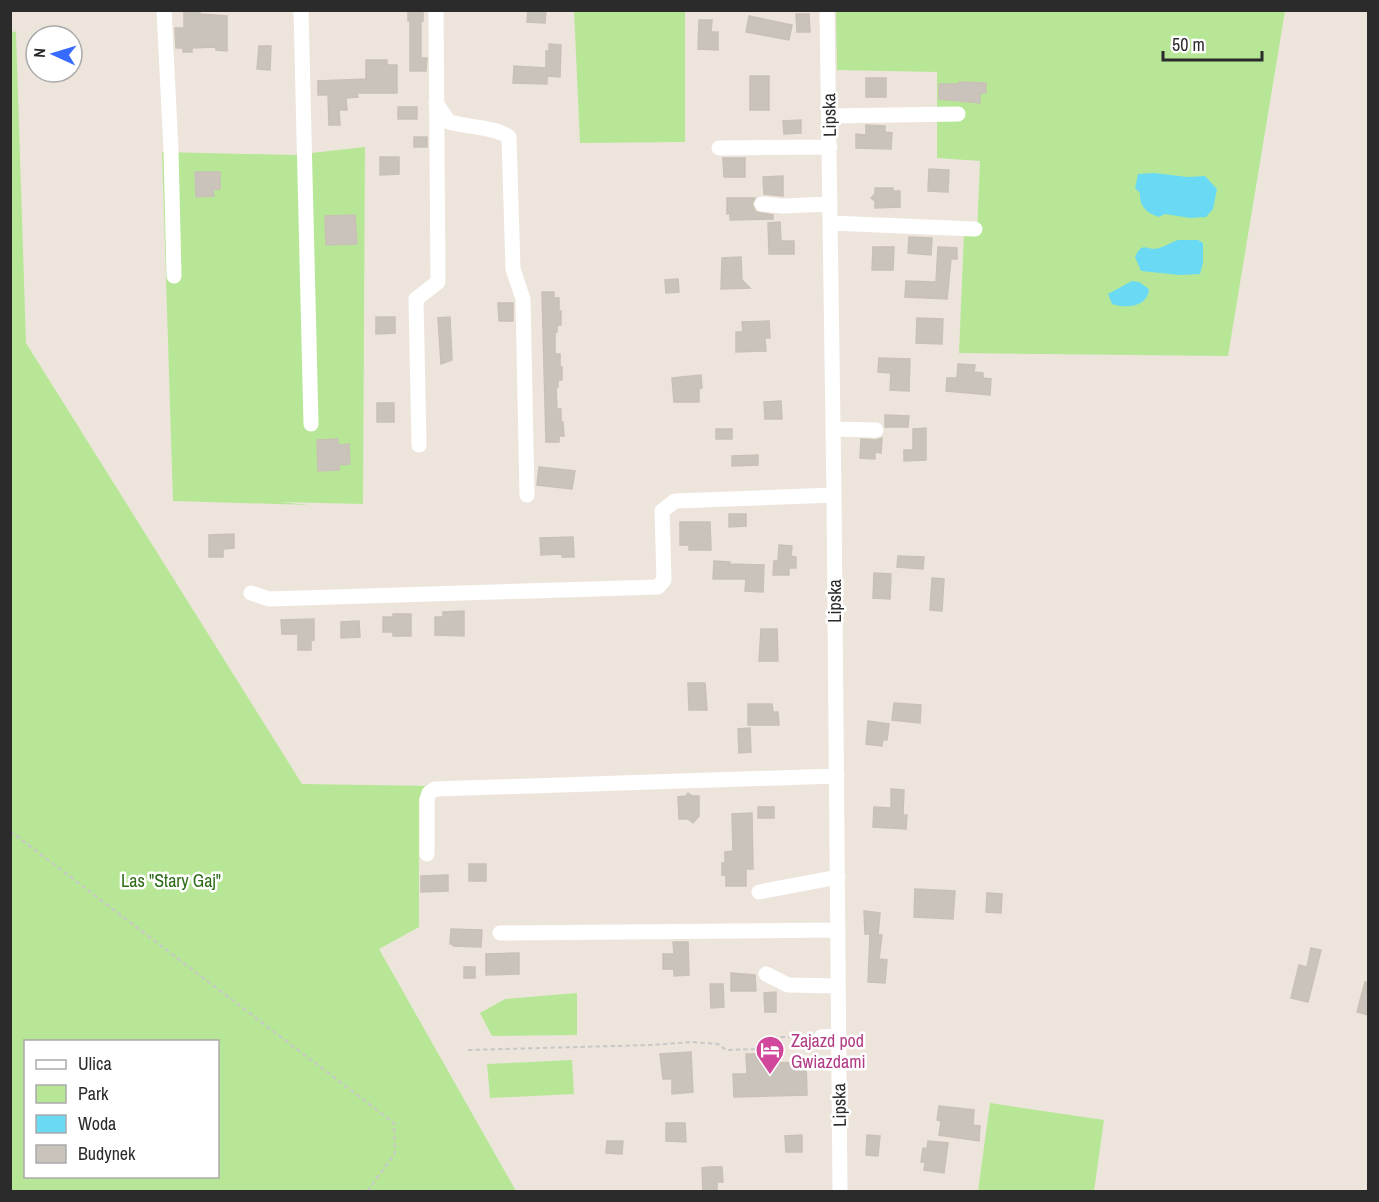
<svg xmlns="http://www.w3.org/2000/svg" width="1379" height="1202" font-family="'Archivo Narrow',sans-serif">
  <rect width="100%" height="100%" fill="#ede5dc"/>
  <!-- green -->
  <path fill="#b7e796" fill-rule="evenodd" d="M574,11h111v131l-105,1z
    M836,11h449l-57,345 -269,-3 5,-121h13l3,-71 -43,-3v-86l-100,-2z
    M10,31l6,1 10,311 276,441 131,2 -8,5 -6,8v128l-40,22 137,242h-505zM26,1042h192v134h-192z
    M365,147l-2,357 -84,-2 31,3 -137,-4 -11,-349 131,3z
    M577,993v42l-85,1 -12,-23 25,-14z
    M572,1060l2,34 -84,4 -3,-34z
    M990,1103l114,17 -10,71h-116z"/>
  <!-- water -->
  <path fill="#6adaf4" d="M1154,173l34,4 17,-1 12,13 -4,20 -7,8 -16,1 -25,-4 -6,3c-12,-4 -20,-10 -19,-24l-5,-5 3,-14z
    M1178,240h20l5,3v20l-3,11 -20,1 -39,-4 -6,-14c8,-18 12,-5 24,-9 7,-2 13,-6 19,-8z
    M1132,281l7,1 10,7c-1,18 -23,20 -37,15l-4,-10z"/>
  <!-- building -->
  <path fill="#c9c3bb" stroke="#c9c1b6" stroke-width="1.5" d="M408,10h15v11h-2v37h6l-1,13h-16v-50h-2z
    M528,10h18l-1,13 -18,-1z
    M200,11v3l27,2v35l-11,-1v-3l-24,1v4h-9v-4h-7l-1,-20h9v-16z
    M796,14h13l1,18h-13z
    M749,16l43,9 -3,15 -43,-8z
    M699,20h13l-1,12h7v18l-20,-1z
    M549,44l12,1 -1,32 -13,-1v8l-34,-1 1,-17 32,2v-17h3z
    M259,46h12l-1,24 -13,-1z
    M366,60h21v5h10v28h-40l1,4 -12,1 1,12h-8l1,15h-11l-1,-30h-10v-14l48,-2z
    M750,76h19v34h-19z
    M866,78h20v19h-20z
    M959,82l27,1v10h-6v10l-41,-4v-15h20z
    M398,107h19v12h-19z
    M801,120v13l-17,1 -1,-13z
    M866,125l19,1v6l7,1 -1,16 -35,-1v-14l10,1z
    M414,137h13v10h-13z
    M380,157h19v17l-19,1z
    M723,158h22v19h-21z
    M929,169l20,1 -1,22 -20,-1z
    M195,172h25v17l-7,1 1,6 -18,1z
    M783,176v20l-19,-2 -1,-17z
    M875,188h18v3h7v16l-25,1v-7l-4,-3 4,-4z
    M727,198h28l-3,6 4,8 17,3v4l-43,1v-7l-3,1z
    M355,215l2,29 -31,1 -1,-29z
    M780,222l1,19h13v13h-25l-1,-31z
    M909,237l23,1 -1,17 -23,-2z
    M873,247h21l-1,23h-21z
    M938,247l19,1v11h-6l-4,40 -42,-2 1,-16 30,1z
    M741,257l1,23 8,8 -29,1 1,-31z
    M678,279l1,13 -13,1 -1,-13z
    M542,292h12v6h5v14l2,-1v14h-4v7h-2v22h5v13h2v13h-4v7h-2l1,22h4v13h2l1,14h-5v6h-13z
    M498,303h15v18h-14z
    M376,317h19v16l-19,1z
    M450,317l2,43 -11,4 -3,-46z
    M917,318l26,1 -1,25 -26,-1z
    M769,321l1,17h-5l1,13 -30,1v-20h7l-1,-10z
    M879,358l31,1 -1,32 -19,-1 1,-17 -13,-1z
    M958,364l17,1 -1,7 9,1v5l8,1 -1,16 -44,-4 1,-13h10z
    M701,375l1,13 -3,1v13h-25l-2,-24z
    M781,401l1,18h-17l-1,-17z
    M377,403h17v19h-17z
    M885,415l24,1 -1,11h-23z
    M926,428v32l-22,1v-11h9v-21z
    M716,429h16v10h-16z
    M882,438l-1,15 -6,-1v7l-15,-1 1,-19 15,1z
    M338,439v6l11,-1 1,20 -11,1v5l-21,1 -1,-31z
    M758,455v10l-26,1v-10z
    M539,467l36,4 -3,18 -35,-4z
    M729,514h17v12l-17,1z
    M680,522h30l1,28h-22v-5h-9z
    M234,534v14l-11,1v8h-14v-22z
    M573,537l1,20h-12v-3l-21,1 -1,-17z
    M779,545l13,1 -1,10 5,1v11h-7v7h-16l1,-14h4z
    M898,556l26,1 -1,12 -26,-2z
    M714,561l16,1 -1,2 35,1 -1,27 -18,-1 1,-12h-33z
    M874,573l17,1 -1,25 -17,-1z
    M932,578l12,1 -2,32 -12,-1z
    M464,611v25l-29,-1v-18h8v-5z
    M393,614h18v22h-18v-4h-10v-15h10z
    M314,619v21l-3,1v9h-13v-16h-16l-1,-14z
    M359,621l1,16 -19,1v-16z
    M761,629h16l1,32h-19z
    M688,683h17l2,27h-18z
    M894,703l27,2 -1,18 -28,-3z
    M748,704h24l1,8h5l1,13h-31z
    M868,721l21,3 -2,16h-4l-1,6 -16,-2z
    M750,728l1,24 -12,1 -1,-24z
    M891,789l13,1 -1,25h4l-1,14 -33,-2 1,-20 17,1z
    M688,793l4,3h7v20l-6,7 -5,-4h-9l-1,-22 8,-1z
    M758,807h16v11h-16z
    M752,813l1,56h-7v17h-20v-11h-4v-12h3v-11l8,-1 -1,-37z
    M469,864h17v17h-17z
    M448,875v16l-27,1v-16z
    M915,889l40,2 -2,28 -39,-2z
    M987,893l15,1 -1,19 -15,-1z
    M864,911l16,2 -2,22h4l-3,24 8,1 -2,23 -17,-1 2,-48h-5z
    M451,929l31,1 -1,17 -28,-1v-2h-3z
    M673,942h15l1,33 -15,1v-7h-11v-15h11z
    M1311,948l10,2 -13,52 -17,-4 8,-33 8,2z
    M519,953v21l-33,1v-21z
    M464,967h11v11h-11z
    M731,973l24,2 1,16h-25z
    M1365,982l3,1v32l-11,-3z
    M710,984h13l1,23 -13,1z
    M776,992v20h-11l-1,-19z
    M691,1052l2,40 -21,2v-15h-9l-3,-25z
    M746,1054h24v9l36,-1 1,33 -73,2 -1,-23h14z
    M939,1106l35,4 -1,15 7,1 -1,15 -40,-6 2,-14 -4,-1z
    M666,1123h19l1,19 -20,-1z
    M802,1135v17h-16l-1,-16z
    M867,1135l13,1 -2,20 -12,-1z
    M607,1141h16l-1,13 -16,-1z
    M928,1141l20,2 -4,30 -20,-3 1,-8h-4l2,-14 4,1z
    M709,1167h13l1,15h-6v9h-14l-1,-23z"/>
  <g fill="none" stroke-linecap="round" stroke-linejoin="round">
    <!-- path -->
    <path stroke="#c8c8c8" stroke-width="2" stroke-dasharray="4.5 3" stroke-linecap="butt" d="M10,831l384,292 1,30 -28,39
      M760,1049h18
      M468,1050l183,-5 41,-3 26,2 8,6 34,-1v-7l18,-5h28
      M770,1059l8,-1v-21"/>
    <!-- minor -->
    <path stroke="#fff" stroke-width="15" d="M164,10l7,141 3,125
      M301,10l10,414
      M827,10l7,485 6,697
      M436,103l13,19c18,5 46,5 60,15l4,132 10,30 4,196
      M829,116l129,-2
      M719,148l111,-1
      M762,204l20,2 48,-2
      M830,223l145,6
      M833,429l43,1
      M419,445l-3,-146 22,-17 -2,-272
      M251,593l18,6 389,-12 6,-7 -2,-69 13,-10 159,-6
      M427,854v-55l2,-6 6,-4 402,-13
      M759,892l79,-15
      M500,933l338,-3
      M766,974l22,11 50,1
      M821,1037l17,-1"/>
  </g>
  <!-- icons -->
  <defs>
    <g id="hotel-pin" transform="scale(1.5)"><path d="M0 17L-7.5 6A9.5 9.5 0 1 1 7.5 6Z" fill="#d1479c" stroke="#fff"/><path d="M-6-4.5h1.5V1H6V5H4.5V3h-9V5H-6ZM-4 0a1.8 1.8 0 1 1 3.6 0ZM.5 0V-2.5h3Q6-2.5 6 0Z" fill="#fff"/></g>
  </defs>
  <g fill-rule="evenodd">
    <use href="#hotel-pin" x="770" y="1050"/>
  </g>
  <g text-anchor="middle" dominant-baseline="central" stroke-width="5" stroke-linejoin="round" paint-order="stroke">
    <!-- street labels -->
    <g font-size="18" fill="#2b2b2b" stroke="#fff">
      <text transform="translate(829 115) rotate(-91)">Lipska</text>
      <text transform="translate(834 601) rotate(-90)">Lipska</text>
      <text transform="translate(839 1105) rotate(-91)">Lipska</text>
    </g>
    <!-- park labels -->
    <g font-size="18" fill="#2e6c17" stroke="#fff">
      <text x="171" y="880">Las "Stary Gaj"</text>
    </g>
    <!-- hotel labels -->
    <g font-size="18" fill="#b23c85" stroke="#fff" text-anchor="start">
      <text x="791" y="1040">Zajazd pod<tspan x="791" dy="21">Gwiazdami</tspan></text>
    </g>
  </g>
  <!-- border -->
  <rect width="1379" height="1202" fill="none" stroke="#2b2b2b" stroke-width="24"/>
  <!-- legend -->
  <rect x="24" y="1040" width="195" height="138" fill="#ffffff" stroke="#aaaaaa" stroke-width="1.5"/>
  <rect x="36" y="1060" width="30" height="9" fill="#ffffff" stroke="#aaaaaa" stroke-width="1.5"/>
  <text x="78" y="1070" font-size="18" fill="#2b2b2b">Ulica</text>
  <rect x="36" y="1085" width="30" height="18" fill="#b7e796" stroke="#aaaaaa" stroke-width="1.5"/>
  <text x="78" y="1100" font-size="18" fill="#2b2b2b">Park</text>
  <rect x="36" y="1115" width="30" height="18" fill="#6adaf4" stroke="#aaaaaa" stroke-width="1.5"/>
  <text x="78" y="1130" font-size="18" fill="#2b2b2b">Woda</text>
  <rect x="36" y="1145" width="30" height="18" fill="#c9c3bb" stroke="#aaaaaa" stroke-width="1.5"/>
  <text x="78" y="1160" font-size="18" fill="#2b2b2b">Budynek</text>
  <!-- north arrow -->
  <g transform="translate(54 54) rotate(274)"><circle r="28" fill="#ffffff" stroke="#aaaaaa" stroke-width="1.5"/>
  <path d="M0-4.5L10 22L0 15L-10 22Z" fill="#376bff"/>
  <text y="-9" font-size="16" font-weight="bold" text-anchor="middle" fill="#2b2b2b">N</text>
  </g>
  <!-- scale -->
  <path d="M1163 51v9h99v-9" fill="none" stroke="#2b2b2b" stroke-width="3"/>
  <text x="1172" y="51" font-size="18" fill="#2b2b2b" stroke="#ffffff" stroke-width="4.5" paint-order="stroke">50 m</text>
</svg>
